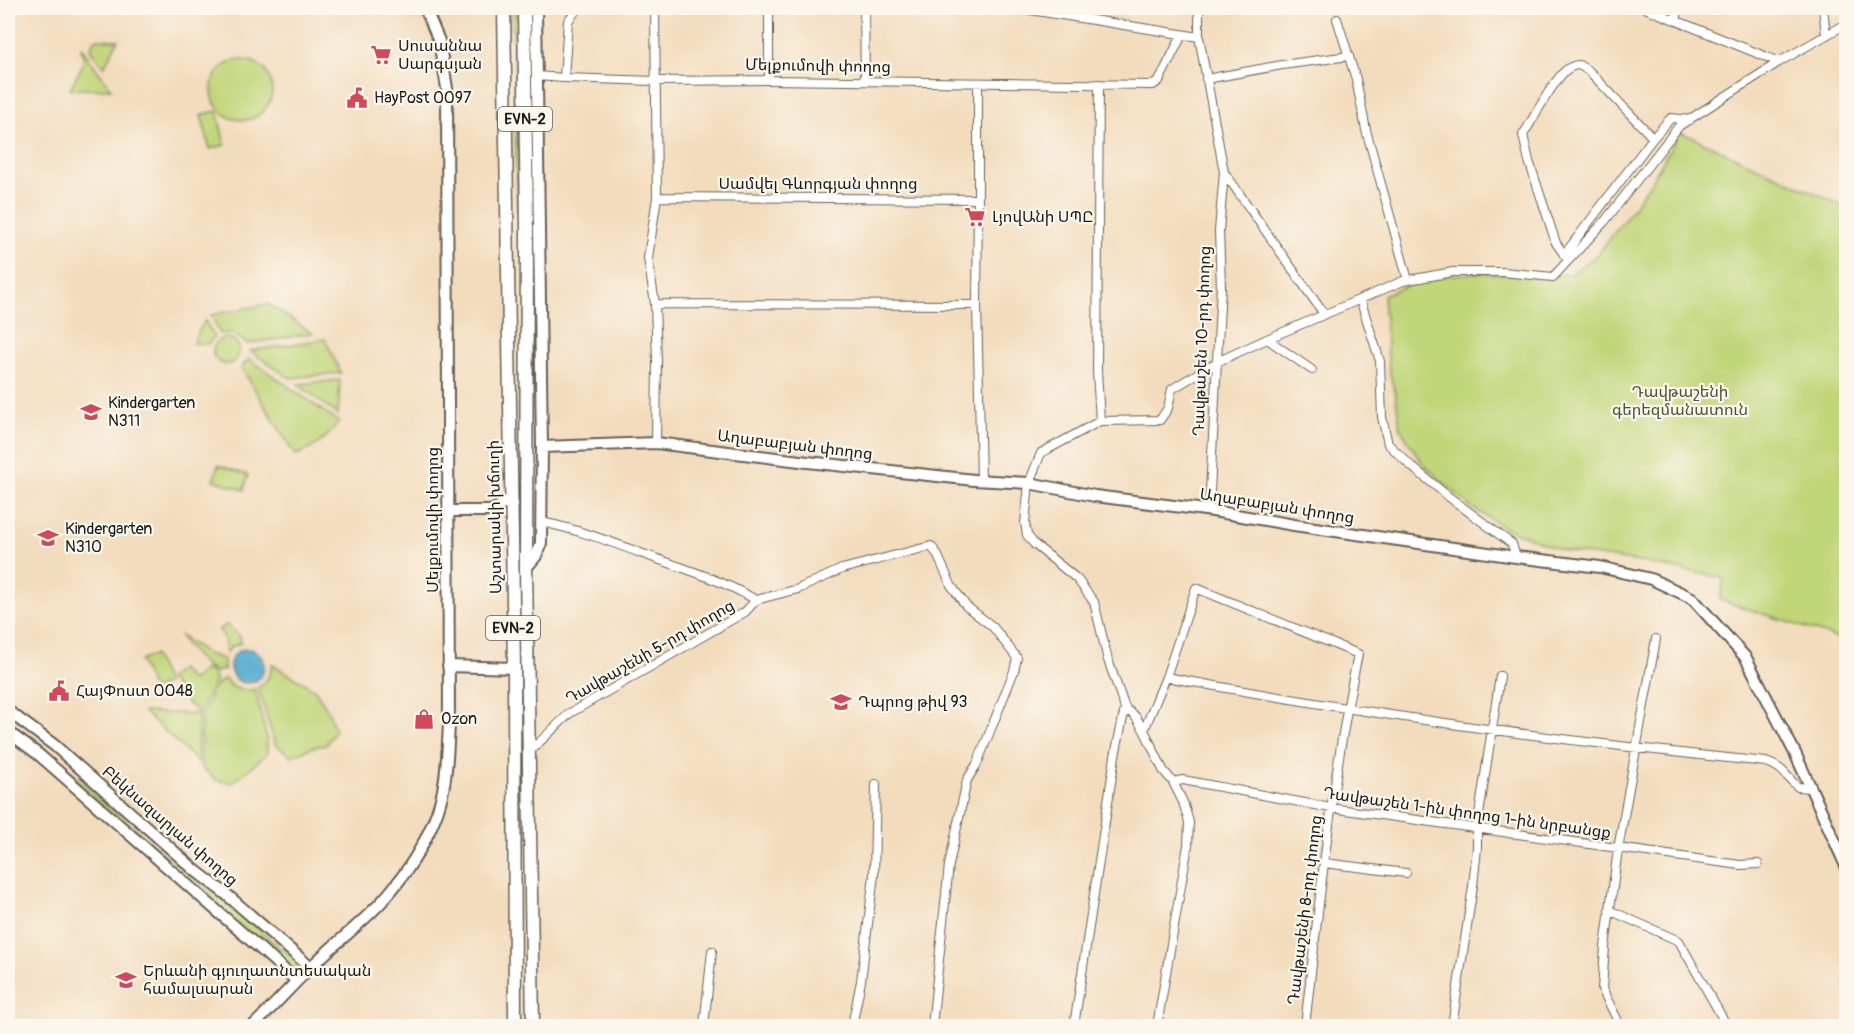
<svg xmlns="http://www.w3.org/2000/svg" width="1854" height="1034" font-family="Pangolin,'Noto Sans Armenian',sans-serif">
  <rect width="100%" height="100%" fill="#fbf7ec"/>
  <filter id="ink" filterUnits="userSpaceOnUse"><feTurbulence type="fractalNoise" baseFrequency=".0167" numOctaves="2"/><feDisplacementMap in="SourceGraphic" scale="12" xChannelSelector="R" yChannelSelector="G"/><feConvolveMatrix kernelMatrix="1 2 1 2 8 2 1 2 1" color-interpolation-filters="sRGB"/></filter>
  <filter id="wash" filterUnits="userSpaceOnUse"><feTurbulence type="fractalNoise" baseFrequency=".008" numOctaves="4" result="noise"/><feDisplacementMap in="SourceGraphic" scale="24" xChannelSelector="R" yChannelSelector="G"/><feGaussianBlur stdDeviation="1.35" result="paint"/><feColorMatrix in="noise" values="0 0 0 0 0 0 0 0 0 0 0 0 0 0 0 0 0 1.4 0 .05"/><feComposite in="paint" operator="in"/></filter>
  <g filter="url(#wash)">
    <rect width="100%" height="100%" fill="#f3dcbd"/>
    <!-- green -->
    <path fill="#c1d579" stroke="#6e784a" stroke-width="1.5" d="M512,8h7v205l-2,-1z
      M95,39l23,1 -14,27 -14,-18z
      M81,47l30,42h-41l14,-27z
      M212 90a30 30 0 1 1 60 0a30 30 0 1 1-60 0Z
      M217,111l8,34 -15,4 -9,-34z
      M1680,132l166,75v435l-24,-9 -102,-33 4,-22 -84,-16 -75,-11 -56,-21 -37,-22 -49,-44 -23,-36 -4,-31 -7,-27 -6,-75 45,-18 48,-4 48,2 47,-1 27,-20 30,-39 24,-35z
      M268,304l44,29 -65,11 -15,-11 -12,1 -9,-19z
      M205,320l9,17 -6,7 -15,-1z
      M213 351a13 13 0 1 1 26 0a13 13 0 1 1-26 0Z
      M325,339l16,34 -51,5 -40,-27z
      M249,359l90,63c-12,16 -24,27 -44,33l-54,-88z
      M340,380l-2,35 -40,-31z
      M218,465l30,10 -4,15 -30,-10z
      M227,625l13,11 1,7 -10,4 -5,6 -2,-15 -5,-9z
      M180,635l27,19 17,5v11l-9,2c-15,-9 -26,-22 -35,-37z
      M154,655l13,28 -14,7 -13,-29z
      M272,664l43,26 13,20 7,21 -9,14 -13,2 -22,9 -16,-12 -17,-56c9,-7 13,-13 14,-24z
      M180,669l12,12 13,-12 9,5 1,6 -16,33 -10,-8 -20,-26z
      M225,679c7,10 18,13 30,10l12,51v14l-35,29 -16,-3 -15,-13v-49l15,-34z
      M144,712l54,2v48l-52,-48z
      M8,720l46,37 134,118 46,34 59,49 4,4v7l-5,3 -240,-211z"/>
    <!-- water -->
    <path fill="#54abd1" stroke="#386476" stroke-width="1.5" d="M230 666a17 17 0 1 1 34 0a17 17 0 1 1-34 0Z"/>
  </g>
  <g filter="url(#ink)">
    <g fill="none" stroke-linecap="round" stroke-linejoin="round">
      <!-- street casing -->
      <g stroke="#675f54" stroke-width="10">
        <path id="street" d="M655,8l2,189 -9,61 7,46 2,57 -1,82
          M864,8l1,73
          M1018,8l181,29
          M1199,8v29l25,135 100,142
          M1645,8l134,54
          M1677,8v13
          M1823,8l3,27
          M1337,19l19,60 10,51 42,150
          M537,76l27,2 91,3 114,-1 384,5 6,-4 23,-46
          M564,78l4,-57 10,-13
          M1206,79l76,-14 67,-9
          M769,80v-72
          M978,83v116l-1,106 4,175
          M1099,84l-2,287 3,50
          M657,197l321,2
          M1564,255l89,-117 16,-18 2,-2 19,2
          M1568,260l-12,-17 -27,-82 -6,-26c11,-17 29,-53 43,-65 4,-3 8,-5 13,-5l10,6 64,67
          M1360,299l20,62 2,56 6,27 23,22 38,31 63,47 4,13
          M655,304l322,1
          M1267,339l45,31
          M1209,510l12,-223 -2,-56 5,-59
          M541,522c36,7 70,20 105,33 37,13 76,25 110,45l42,-11 44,-20 89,-23 6,8 14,31 15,21 27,21 24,31 -3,13 -17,43 -20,50 -10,16 -18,85 -17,161
          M1166,677l30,-89 162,66c-26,123 -39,248 -53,372
          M1144,730l22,-53c198,37 399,65 600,85 17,5 19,14 32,25l12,1
          M530,751l40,-38 175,-101 11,-12
          M1173,782l10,-2 148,28 409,57 18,-1
          M1324,863l82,10
          M1609,910l70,31 48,85
          M704,1026l8,-75
          M852,1026l9,-45 13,-106 2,-91
          M1074,1026l41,-270 10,-48
          M1157,1026l31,-181 1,-23 -6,-20 -10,-20 -10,-12 -19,-40 -9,-14 -10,-8 -17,-48 -14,-58 -17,-23 -43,-35 -7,-9 -2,-12 4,-40 12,-30 59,-32 60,-1 8,-12 4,-19 45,-27 50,-23 136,-58 50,-9h50l50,5 52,-56 74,-95 100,-64 67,-38
          M1452,1026l21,-140 4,-38v-20l23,-152
          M1618,1026v-5l-16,-32 3,-42 13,-98 38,-210"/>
      </g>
      <!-- secondary casing -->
      <g stroke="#675f54" stroke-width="14">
        <path id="secondary" d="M542,447l114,-4 152,19 166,18 55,3 66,13 118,15 81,14 222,32 84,10 51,12 41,19 54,60 49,95 51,113
          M448,511h44l19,-12
          M526,568l10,-12 5,-13 1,-96 -6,-439
          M448,666l66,2
          M8,711l46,34 142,126 30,23 84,73
          M8,732l30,22 259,227
          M253,1026c20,-19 38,-40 58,-59 24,-24 52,-44 74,-69 20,-23 38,-50 49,-78 13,-30 13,-63 15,-95l-2,-637 -8,-47 -14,-33"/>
      </g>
      <!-- primary casing -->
      <g stroke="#675f54" stroke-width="15">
        <path id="primary" d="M504,8l10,660 1,358
          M524,8l3,222 -1,338 7,458"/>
      </g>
      <!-- street -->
      <use href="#street" stroke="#fff" stroke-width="8"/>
      <!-- secondary -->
      <use href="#secondary" stroke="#fff" stroke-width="10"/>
      <!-- primary -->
      <use href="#primary" stroke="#fff" stroke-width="12"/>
    </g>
  </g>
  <!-- icons -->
  <defs>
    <g id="supermarket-bare" transform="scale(1.62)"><path d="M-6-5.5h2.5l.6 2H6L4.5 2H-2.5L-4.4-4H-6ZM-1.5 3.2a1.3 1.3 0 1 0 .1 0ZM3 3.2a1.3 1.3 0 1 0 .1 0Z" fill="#d1495b" stroke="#fbf7ec" stroke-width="2.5" paint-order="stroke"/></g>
    <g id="civic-bare" transform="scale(1.62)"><path d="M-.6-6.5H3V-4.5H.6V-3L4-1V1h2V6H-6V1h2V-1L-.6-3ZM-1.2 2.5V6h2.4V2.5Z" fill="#d1495b" stroke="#fbf7ec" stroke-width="2.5" paint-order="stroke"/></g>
    <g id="school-bare" transform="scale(1.62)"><path d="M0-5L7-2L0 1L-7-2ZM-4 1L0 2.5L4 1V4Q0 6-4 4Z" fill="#d1495b" stroke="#fbf7ec" stroke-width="2.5" paint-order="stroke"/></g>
    <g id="shop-bare" transform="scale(1.62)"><path d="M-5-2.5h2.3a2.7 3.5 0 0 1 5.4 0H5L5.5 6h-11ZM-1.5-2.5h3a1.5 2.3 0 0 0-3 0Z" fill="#d1495b" stroke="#fbf7ec" stroke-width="2.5" paint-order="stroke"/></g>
    <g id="university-bare" transform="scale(1.62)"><path d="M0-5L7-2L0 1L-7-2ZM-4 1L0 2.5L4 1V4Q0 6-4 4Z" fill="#d1495b" stroke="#fbf7ec" stroke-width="2.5" paint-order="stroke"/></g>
  </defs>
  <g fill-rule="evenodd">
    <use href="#supermarket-bare" x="381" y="55"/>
    <use href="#civic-bare" x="357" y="98"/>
    <use href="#supermarket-bare" x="975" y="217"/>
    <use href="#school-bare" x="91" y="412"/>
    <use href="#school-bare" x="48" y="538"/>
    <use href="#civic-bare" x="59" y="691"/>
    <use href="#school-bare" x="841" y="702"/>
    <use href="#shop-bare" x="424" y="719"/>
    <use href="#university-bare" x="126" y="980"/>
  </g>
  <g text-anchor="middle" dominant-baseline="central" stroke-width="4.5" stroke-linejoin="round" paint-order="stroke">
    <!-- shield labels -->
    <g fill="#fbf7ec" stroke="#5f5e5a" stroke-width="1.5">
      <rect x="498" y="107" width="54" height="24" rx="4.5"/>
      <rect x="486" y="616" width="54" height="24" rx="4.5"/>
    </g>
    <g font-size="15" font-weight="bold" fill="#1c1c1c">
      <text x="525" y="119">EVN-2</text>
      <text x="513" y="628">EVN-2</text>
    </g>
    <!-- poi labels -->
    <g font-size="16" fill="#1c1c1c" stroke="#fbf7ec" text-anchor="start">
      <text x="398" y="46">Սուսաննա<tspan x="398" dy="18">Սարգսյան</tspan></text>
      <text x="374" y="98">HayPost 0097</text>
      <text x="992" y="217">ԼյովԱնի ՍՊԸ</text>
      <text x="108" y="403">Kindergarten<tspan x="108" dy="18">N311</tspan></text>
      <text x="65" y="529">Kindergarten<tspan x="65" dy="18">N310</tspan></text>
      <text x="76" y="691">ՀայՓոստ 0048</text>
      <text x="858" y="702">Դպրոց թիվ 93</text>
      <text x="441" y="719">Ozon</text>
      <text x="143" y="971">Երևանի գյուղատնտեսական<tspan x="143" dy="18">համալսարան</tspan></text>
    </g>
    <!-- street labels -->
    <g font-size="16" fill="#1c1c1c" stroke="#fbf7ec">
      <text transform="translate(818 66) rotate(1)">Մելքումովի փողոց</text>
      <text x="818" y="184">Սամվել Գևորգյան փողոց</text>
      <text transform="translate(1202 341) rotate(-88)">Դավթաշեն 10-րդ փողոց</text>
      <text transform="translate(795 445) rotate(7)">Աղաբաբյան փողոց</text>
      <text transform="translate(1277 506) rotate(9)">Աղաբաբյան փողոց</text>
      <text transform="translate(495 517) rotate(-91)">Աշտարակի խճուղի</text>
      <text transform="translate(433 520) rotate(-90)">Մելքումովի փողոց</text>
      <text transform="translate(650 652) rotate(-30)">Դավթաշենի 5-րդ փողոց</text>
      <text transform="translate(1467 813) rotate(8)">Դավթաշեն 1-ին փողոց 1-ին նրբանցք</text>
      <text transform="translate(170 826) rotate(41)">Բեկնազարյան փողոց</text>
      <text transform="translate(1305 910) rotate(-83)">Դավթաշենի 8-րդ փողոց</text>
    </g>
    <!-- park labels -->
    <g font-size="16" fill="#4e5438" stroke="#fbf7ec">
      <text x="1680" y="392">Դավթաշենի<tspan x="1680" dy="18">գերեզմանատուն</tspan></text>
    </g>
  </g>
  <!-- margin -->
  <rect width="1854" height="1034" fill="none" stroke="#fbf7ec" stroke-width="30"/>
</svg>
